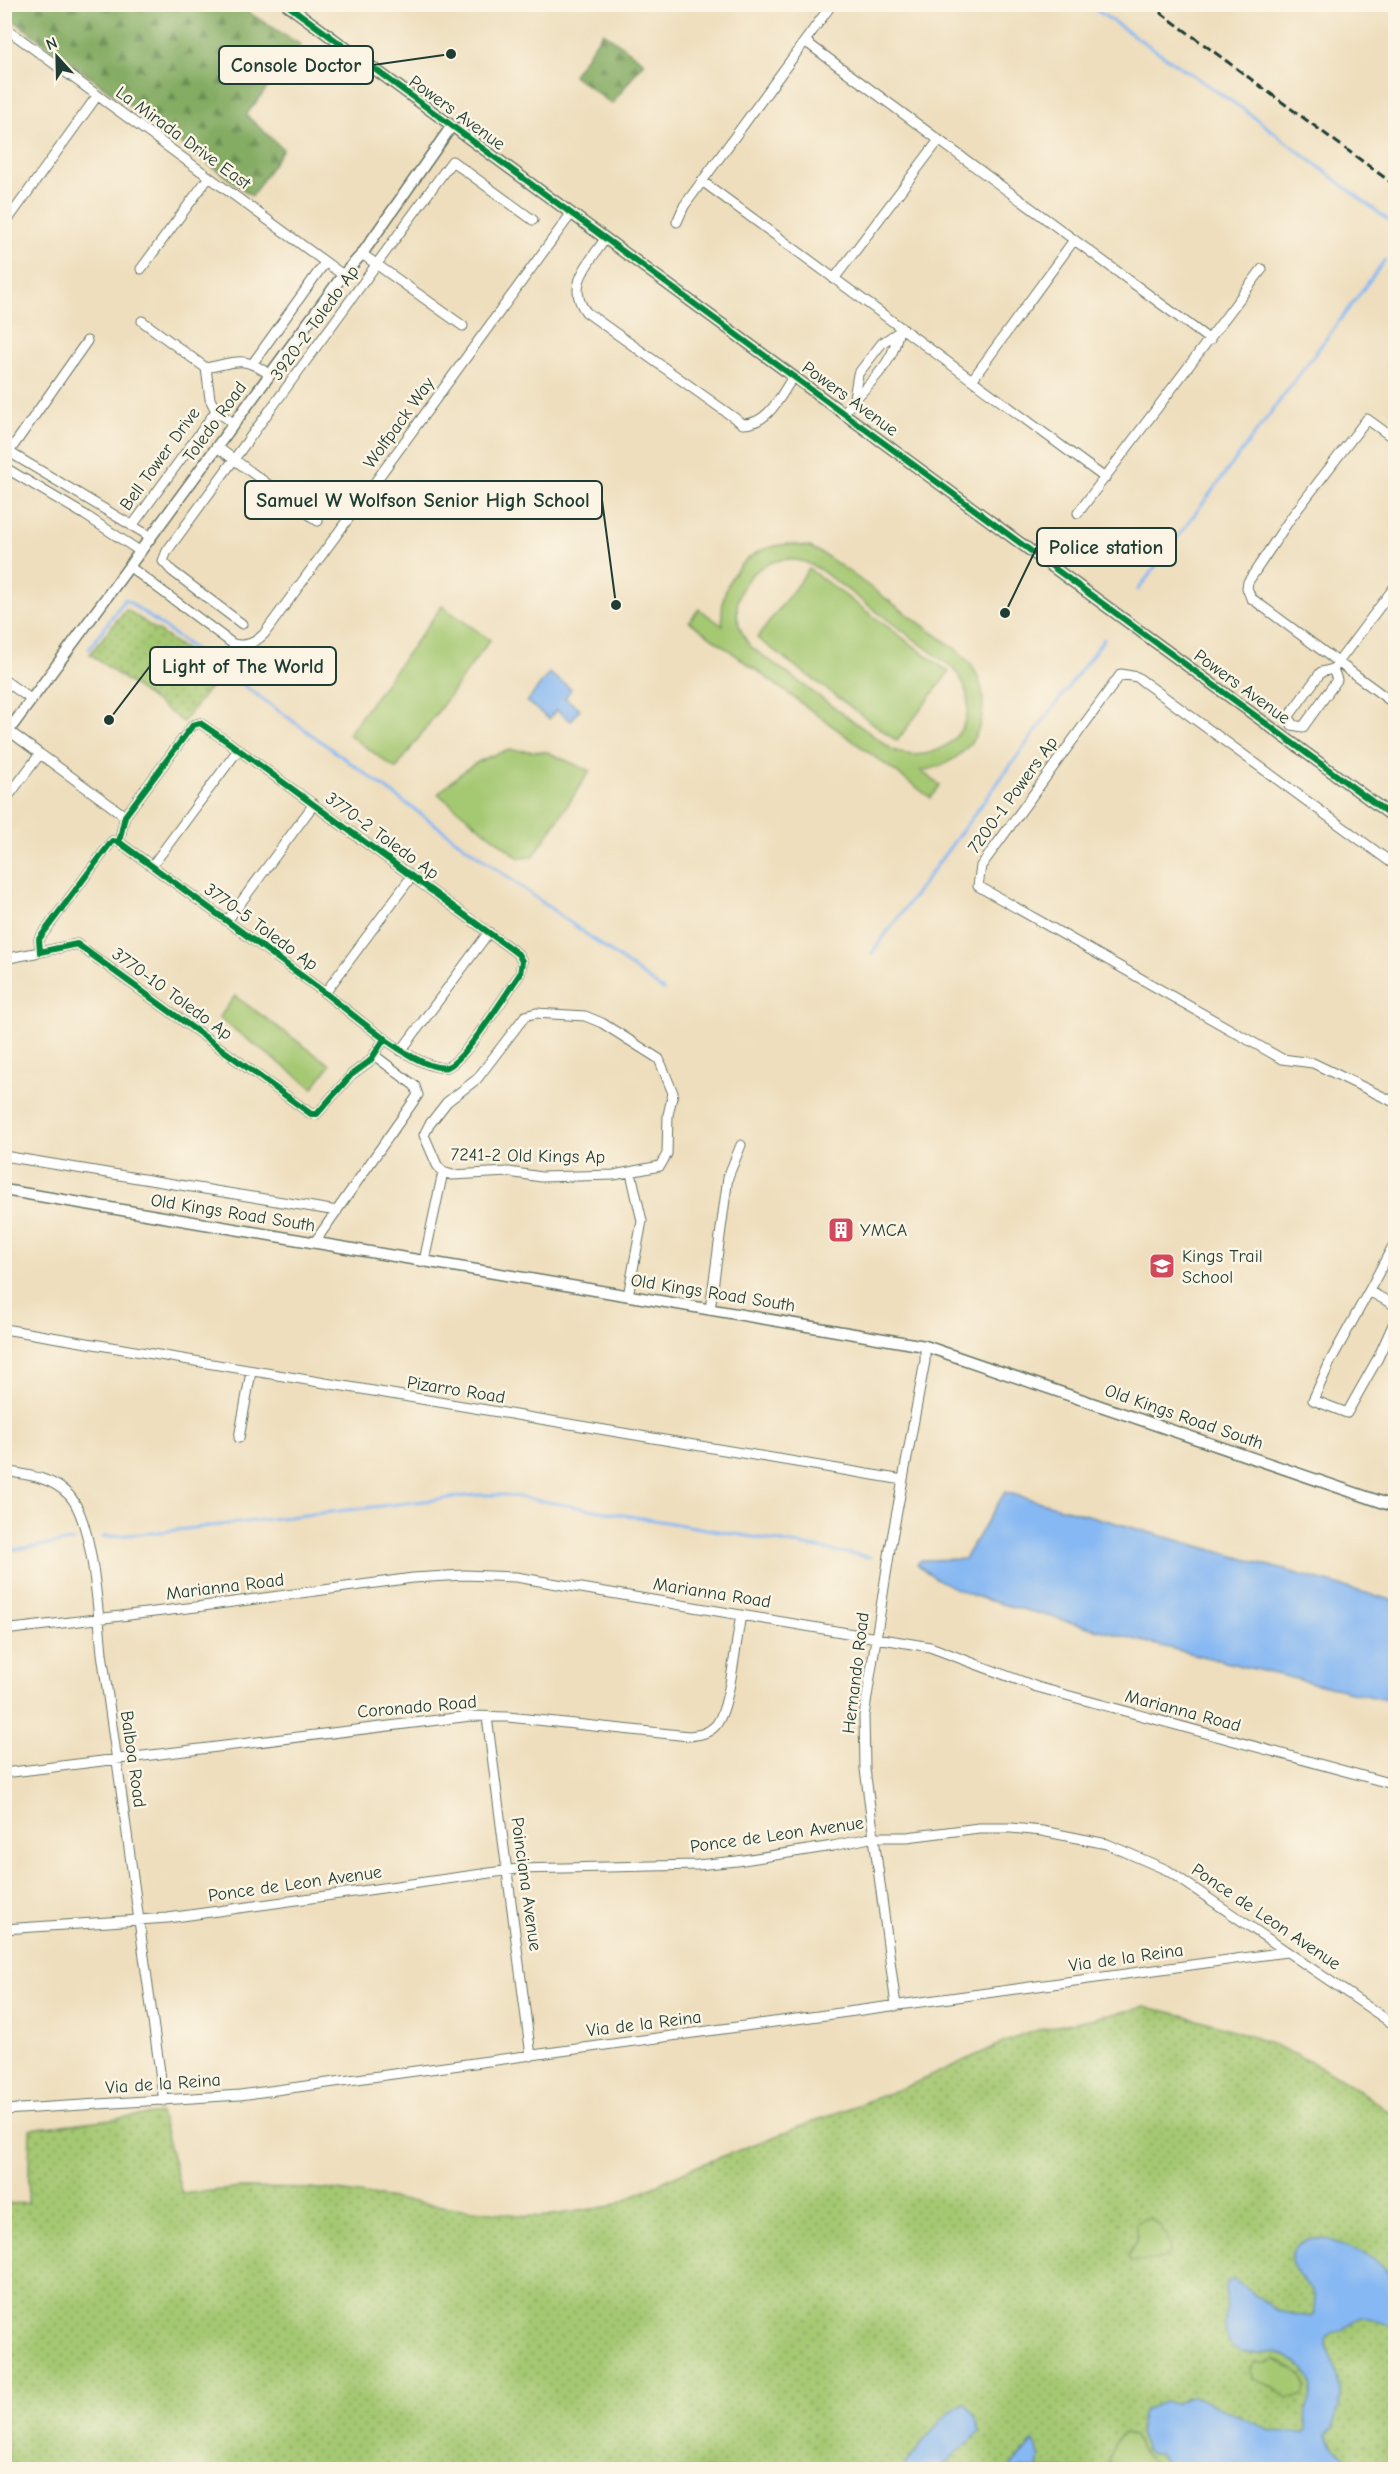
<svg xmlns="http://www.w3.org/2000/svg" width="1400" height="2474" font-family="'Comic Neue',sans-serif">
  <defs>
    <pattern id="grass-dots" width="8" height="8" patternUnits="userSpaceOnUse" patternTransform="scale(1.5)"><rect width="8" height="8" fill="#a5c872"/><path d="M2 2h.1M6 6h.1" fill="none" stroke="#86a45e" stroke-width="1.8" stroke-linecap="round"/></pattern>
    <pattern id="forest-firs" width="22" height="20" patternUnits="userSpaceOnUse" patternTransform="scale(1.5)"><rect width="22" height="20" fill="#84ac64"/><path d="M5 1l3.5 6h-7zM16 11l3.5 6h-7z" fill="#6b8d53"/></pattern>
  </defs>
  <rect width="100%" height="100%" fill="#fcf5e5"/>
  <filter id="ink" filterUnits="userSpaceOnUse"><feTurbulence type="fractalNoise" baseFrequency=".0167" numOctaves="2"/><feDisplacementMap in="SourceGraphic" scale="12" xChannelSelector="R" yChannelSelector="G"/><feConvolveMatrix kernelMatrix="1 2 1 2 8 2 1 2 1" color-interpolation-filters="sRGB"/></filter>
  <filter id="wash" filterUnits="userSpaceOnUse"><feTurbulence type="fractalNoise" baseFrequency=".008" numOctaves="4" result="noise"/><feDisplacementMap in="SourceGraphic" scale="24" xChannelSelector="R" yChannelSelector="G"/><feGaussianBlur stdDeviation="1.35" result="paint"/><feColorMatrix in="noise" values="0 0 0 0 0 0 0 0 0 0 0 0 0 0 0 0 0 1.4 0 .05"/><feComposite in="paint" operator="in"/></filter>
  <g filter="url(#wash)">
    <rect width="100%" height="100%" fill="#eedebd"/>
    <!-- grass -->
    <path fill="url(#grass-dots)" stroke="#628253" stroke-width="1.5" d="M126,609l94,65 -37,48 -93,-68z
      M1145,2007c64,12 124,33 182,63 24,13 46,31 68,46v353h-1387l-4,-100v-165l24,-1 2,-74 130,-16 22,81 58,-6 84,1 139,20 77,8 71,-11 81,-38 223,-85 110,-50z"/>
    <!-- forest -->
    <path fill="url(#forest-firs)" stroke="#52744c" stroke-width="1.5" d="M5,4l236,1 8,8 52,32 -55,70 37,34 -31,47 -247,-182z
      M603,32l41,30 -32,42 -39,-29z"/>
    <!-- pitch -->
    <path fill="#a5c872" stroke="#628253" stroke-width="1.5" fill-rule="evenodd" d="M789,544l21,3 18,10c33,23 65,47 97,70 15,11 34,22 46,38 13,18 16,44 7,65 -10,24 -32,37 -57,41l19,14 -9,13 -242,-177 10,-12 24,17c-6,-44 21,-79 66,-82zM789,559l16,3 14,7 134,99c40,45 -7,104 -60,82l-142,-103c-30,-37 -9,-85 38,-88z
      M809,569l140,103 -52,69 -140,-103z
      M442,606l48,34 -94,129 -48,-35z
      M510,750l37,2 43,19 -57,86 -14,1 -81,-64c24,-23 39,-36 72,-44z
      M235,996l95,69 -17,23 -94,-70z
      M1149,2218c12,5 21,22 21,34l-7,7 -32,3 -3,-6c2,-6 6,-9 8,-14 5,-12 -8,-20 13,-24z
      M1275,2359l22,13 5,4 4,12 -4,8 -15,2 -14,-11 -20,-8 -3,-8 4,-8h13z
      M1124,2433l10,3 7,15 14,13v5h-45c-2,-11 4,-31 14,-36z"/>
    <!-- water -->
    <path fill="#86b8f3" stroke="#527a94" stroke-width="1.5" d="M549,673l22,16 -6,9 15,11 -9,12 -15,-11 -7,9 -22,-17z
      M1005,1492l390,109v101c-114,-26 -227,-53 -340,-84 -46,-13 -102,-21 -138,-54l4,-4 43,-1z
      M1323,2238c29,11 69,20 73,56 1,10 0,22 -1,32l-33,-9c-9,2 -12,8 -19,13 -5,2 -14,2 -16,8 -4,8 7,23 9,31 6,20 5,40 -3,59l-5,3 -2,4 9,13 25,21c-12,1 -63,-3 -69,1l-126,-1v-7l-6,-9h-11c-9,-8 -10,-33 -4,-43l20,-8 11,2 11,-7 8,-1 79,36c12,-2 21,3 32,0 3,-7 -1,-13 1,-20 6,-20 10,-22 -1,-43 -9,-6 -19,-14 -29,-17 -6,-2 -13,1 -19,1 -30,2 -35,-18 -31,-44 1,-9 -2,-20 2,-28l6,-2 43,32 33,6 5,-4c0,-7 2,-13 -1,-19 -8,-14 -35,-32 -17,-48 9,-8 15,-8 26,-8z
      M966,2403l9,13 5,16 -41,37h-36c14,-18 41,-60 63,-66z
      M1032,2442l3,1c4,10 6,16 3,26h-29z"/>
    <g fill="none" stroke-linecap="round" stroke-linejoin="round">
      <!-- stream -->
      <path stroke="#86b8f3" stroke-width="3" d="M1087,4l159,107 150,115
        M1138,590l247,-330
        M89,649l36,-50 538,391
        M871,954l233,-315
        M103,1537l48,-4 324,-38h32l363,62
        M4,1551l69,-10"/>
    </g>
  </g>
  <g filter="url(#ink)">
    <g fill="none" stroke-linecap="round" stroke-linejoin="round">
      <!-- minor casing -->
      <g stroke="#677564" stroke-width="11">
        <path id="minor" d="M4,27l339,248
          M806,42l404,298
          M702,181l403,297
          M677,222l7,-16 148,-202
          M4,225l93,-129
          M605,239c-15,23 -40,46 -19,73l157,112c26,0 37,-28 50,-47
          M362,254l101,72
          M141,269l68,-92
          M834,279l105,-139
          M142,321l64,47
          M253,363l71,-99
          M206,368c31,-6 37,-13 64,7
          M206,368l4,31 6,12
          M972,380l102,-140
          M854,398l4,-24 24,-31 18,-12
          M216,411l19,13
          M843,414c15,-21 38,-38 49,-61 3,-6 4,-13 6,-19
          M1396,440l-29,-21 -77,100 -42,63 -1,6 4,10 145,107
          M217,447l101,74
          M4,449l147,88
          M9,452l78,-111
          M4,467l81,48 56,37
          M1078,513l184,-244
          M132,526l84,-115
          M130,567l103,77c13,3 22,-1 31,-10l307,-420
          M242,624l-70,-53 -9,-10 4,-10 285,-390 81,59
          M4,680l28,20
          M1292,725l-3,-9 32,-44 12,-3 63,-84
          M1292,725l11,2 34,-47 -4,-11
          M9,731l31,23
          M4,802l36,-48 85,62
          M119,842c66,48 132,97 198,145 28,21 55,45 84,63 11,7 33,20 46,17 17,-5 60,-75 73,-93l2,-13 -4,-7 -290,-212 -28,-19 -7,2 -68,91 -6,26 -7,-1 -73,98 1,13 37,-8 234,170h6l34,-39 19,-14 15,-23
          M152,866l86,-116
          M1396,866l-259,-189 -16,-3 -140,192 -3,20 304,173 31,4 83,40
          M227,921l87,-117
          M4,955l5,3 31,-6
          M325,993l87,-117
          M536,1013l49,3 17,7 57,36 14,34 -5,22 -1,39 -7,12 -46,9 -73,2 -32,-5 -57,3 -9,-3 -6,-7 -13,-30 5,-10 18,-23 30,-23 48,-63z
          M401,1051l88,-119
          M4,1156l333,55
          M314,1243l104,-148 -3,-9 -41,-31
          M424,1261l19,-89
          M1369,1291l27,-51
          M628,1296l14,-75 -11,-48
          M1396,1306l-27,-15 -38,69 -18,40 34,13 31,-55 18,-40
          M710,1310l18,-133 13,-32
          M4,1329l899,151
          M239,1438l12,-66
          M4,1471c24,4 47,6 65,24 25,27 29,120 33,158l62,448
          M4,1630l192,-23 217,-29 51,-3 52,2 414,70 107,40 359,98
          M487,1717l44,339
          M4,1773l467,-57 37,1 181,19c9,-1 18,-2 25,-9 16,-14 22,-88 27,-112
          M4,1929l164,-11 350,-49 179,-4 40,-4 96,-15 41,-9h33l72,-9h32l31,3 65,13 60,26 229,156
          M896,2006l-31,-237 -1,-53 26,-167 35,-188v-15
          M4,2110l236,-15 1046,-143"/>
      </g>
      <!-- tertiary casing -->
      <g stroke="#677564" stroke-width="13">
        <path id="tertiary" d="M286,4l1110,815
          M4,737l339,-462 19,-21 89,-127
          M4,1190l921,156 471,161"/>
      </g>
      <!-- minor -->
      <use href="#minor" stroke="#fff" stroke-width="9"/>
      <!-- tertiary -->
      <use href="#tertiary" stroke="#fff" stroke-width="10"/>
      <!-- rail -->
      <path stroke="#1f3d34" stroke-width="3" stroke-dasharray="9 4.5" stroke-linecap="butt" d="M1149,4l247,182"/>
      <!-- cycleway casing -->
      <g stroke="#fcf5e5" stroke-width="10">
        <path id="cycleway" d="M286,4l1110,815
          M119,842c66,48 132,97 198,145 28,21 55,45 84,63 11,7 33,20 46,17 17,-5 60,-75 73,-93l2,-13 -4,-7 -290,-212 -28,-19 -7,2 -68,91 -6,26 -7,-1 -73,98 1,13 37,-8 234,170h6l34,-39 19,-14 15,-23"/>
      </g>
      <!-- cycleway -->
      <use href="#cycleway" stroke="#00873e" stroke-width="6"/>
    </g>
  </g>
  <!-- icons -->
  <defs>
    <g id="building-square" transform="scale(1.35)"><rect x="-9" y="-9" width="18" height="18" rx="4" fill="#d1495b" stroke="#fcf5e5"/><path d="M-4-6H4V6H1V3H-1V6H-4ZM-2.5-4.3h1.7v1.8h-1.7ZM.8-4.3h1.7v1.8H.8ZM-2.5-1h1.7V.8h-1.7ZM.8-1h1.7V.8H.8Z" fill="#fff"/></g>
    <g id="school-square" transform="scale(1.35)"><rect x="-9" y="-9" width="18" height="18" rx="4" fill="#d1495b" stroke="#fcf5e5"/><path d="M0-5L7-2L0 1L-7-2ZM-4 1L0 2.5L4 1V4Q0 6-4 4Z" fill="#fff"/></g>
  </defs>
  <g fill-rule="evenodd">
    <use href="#building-square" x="841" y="1230"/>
    <use href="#school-square" x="1162" y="1266"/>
  </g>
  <g text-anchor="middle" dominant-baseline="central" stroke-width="5" stroke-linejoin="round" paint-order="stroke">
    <!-- street labels -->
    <g font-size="18" fill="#1f3d34" stroke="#fcf5e5">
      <text transform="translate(457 113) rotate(36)">Powers Avenue</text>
      <text transform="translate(183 138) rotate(36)">La Mirada Drive East</text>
      <text transform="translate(315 323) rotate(-54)">3920-2 Toledo Ap</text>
      <text transform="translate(850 399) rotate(36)">Powers Avenue</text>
      <text transform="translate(215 422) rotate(-54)">Toledo Road</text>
      <text transform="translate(399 423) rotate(-54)">Wolfpack Way</text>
      <text transform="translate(160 459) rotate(-54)">Bell Tower Drive</text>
      <text transform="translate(1242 687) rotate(36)">Powers Avenue</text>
      <text transform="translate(1013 795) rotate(-54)">7200-1 Powers Ap</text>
      <text transform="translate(382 836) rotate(36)">3770-2 Toledo Ap</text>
      <text transform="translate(261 927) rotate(36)">3770-5 Toledo Ap</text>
      <text transform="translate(172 994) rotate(36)">3770-10 Toledo Ap</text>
      <text transform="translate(528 1156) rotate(1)">7241-2 Old Kings Ap</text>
      <text transform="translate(233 1213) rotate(9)">Old Kings Road South</text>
      <text transform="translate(713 1293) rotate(9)">Old Kings Road South</text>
      <text transform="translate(456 1390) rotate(9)">Pizarro Road</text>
      <text transform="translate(1184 1417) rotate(19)">Old Kings Road South</text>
      <text transform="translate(225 1587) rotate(-7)">Marianna Road</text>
      <text transform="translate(712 1593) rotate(9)">Marianna Road</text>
      <text transform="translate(856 1673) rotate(-83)">Hernando Road</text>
      <text transform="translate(417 1707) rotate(-5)">Coronado Road</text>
      <text transform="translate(1183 1711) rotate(15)">Marianna Road</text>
      <text transform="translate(133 1759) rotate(82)">Balboa Road</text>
      <text transform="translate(777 1835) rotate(-8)">Ponce de Leon Avenue</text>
      <text transform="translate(295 1884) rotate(-8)">Ponce de Leon Avenue</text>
      <text transform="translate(526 1884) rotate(82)">Poinciana Avenue</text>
      <text transform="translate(1266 1917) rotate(34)">Ponce de Leon Avenue</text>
      <text transform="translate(1126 1958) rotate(-8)">Via de la Reina</text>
      <text transform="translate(644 2024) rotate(-7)">Via de la Reina</text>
      <text transform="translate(163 2084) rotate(-4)">Via de la Reina</text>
    </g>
    <!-- poi labels -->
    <g font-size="18" fill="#1f3d34" stroke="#fcf5e5" text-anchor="start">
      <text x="860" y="1230">YMCA</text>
      <text x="1182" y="1256">Kings Trail<tspan x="1182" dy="21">School</tspan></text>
    </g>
  </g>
  <!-- callouts -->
  <path fill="none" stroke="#1f3d34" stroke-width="2" d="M451 54L373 65M616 605L602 500M1005 613L1037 547M109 720L150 666"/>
  <g fill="#1f3d34" stroke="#fcf5e5" stroke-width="2">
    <circle cx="451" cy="54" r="6"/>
    <circle cx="616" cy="605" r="6"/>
    <circle cx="1005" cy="613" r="6"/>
    <circle cx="109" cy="720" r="6"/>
  </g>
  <g fill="#fcf5e5" stroke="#1f3d34" stroke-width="2">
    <rect x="219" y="46" width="154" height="38" rx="6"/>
    <rect x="245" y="481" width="357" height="38" rx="6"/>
    <rect x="1037" y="528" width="139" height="38" rx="6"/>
    <rect x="150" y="647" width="186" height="38" rx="6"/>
  </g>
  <g font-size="20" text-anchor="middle" font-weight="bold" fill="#1f3d34">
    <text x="296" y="72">Console Doctor</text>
    <text x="423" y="507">Samuel W Wolfson Senior High School</text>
    <text x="1106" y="554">Police station</text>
    <text x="243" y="673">Light of The World</text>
  </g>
  <!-- margin -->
  <rect width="1400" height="2474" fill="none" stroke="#fcf5e5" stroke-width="24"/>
  <!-- north arrow -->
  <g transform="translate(57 57) rotate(338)" stroke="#fcf5e5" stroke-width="4.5" paint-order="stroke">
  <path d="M0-4.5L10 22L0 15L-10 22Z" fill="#1f3d34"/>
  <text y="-9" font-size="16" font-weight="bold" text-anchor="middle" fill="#1f3d34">N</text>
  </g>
</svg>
